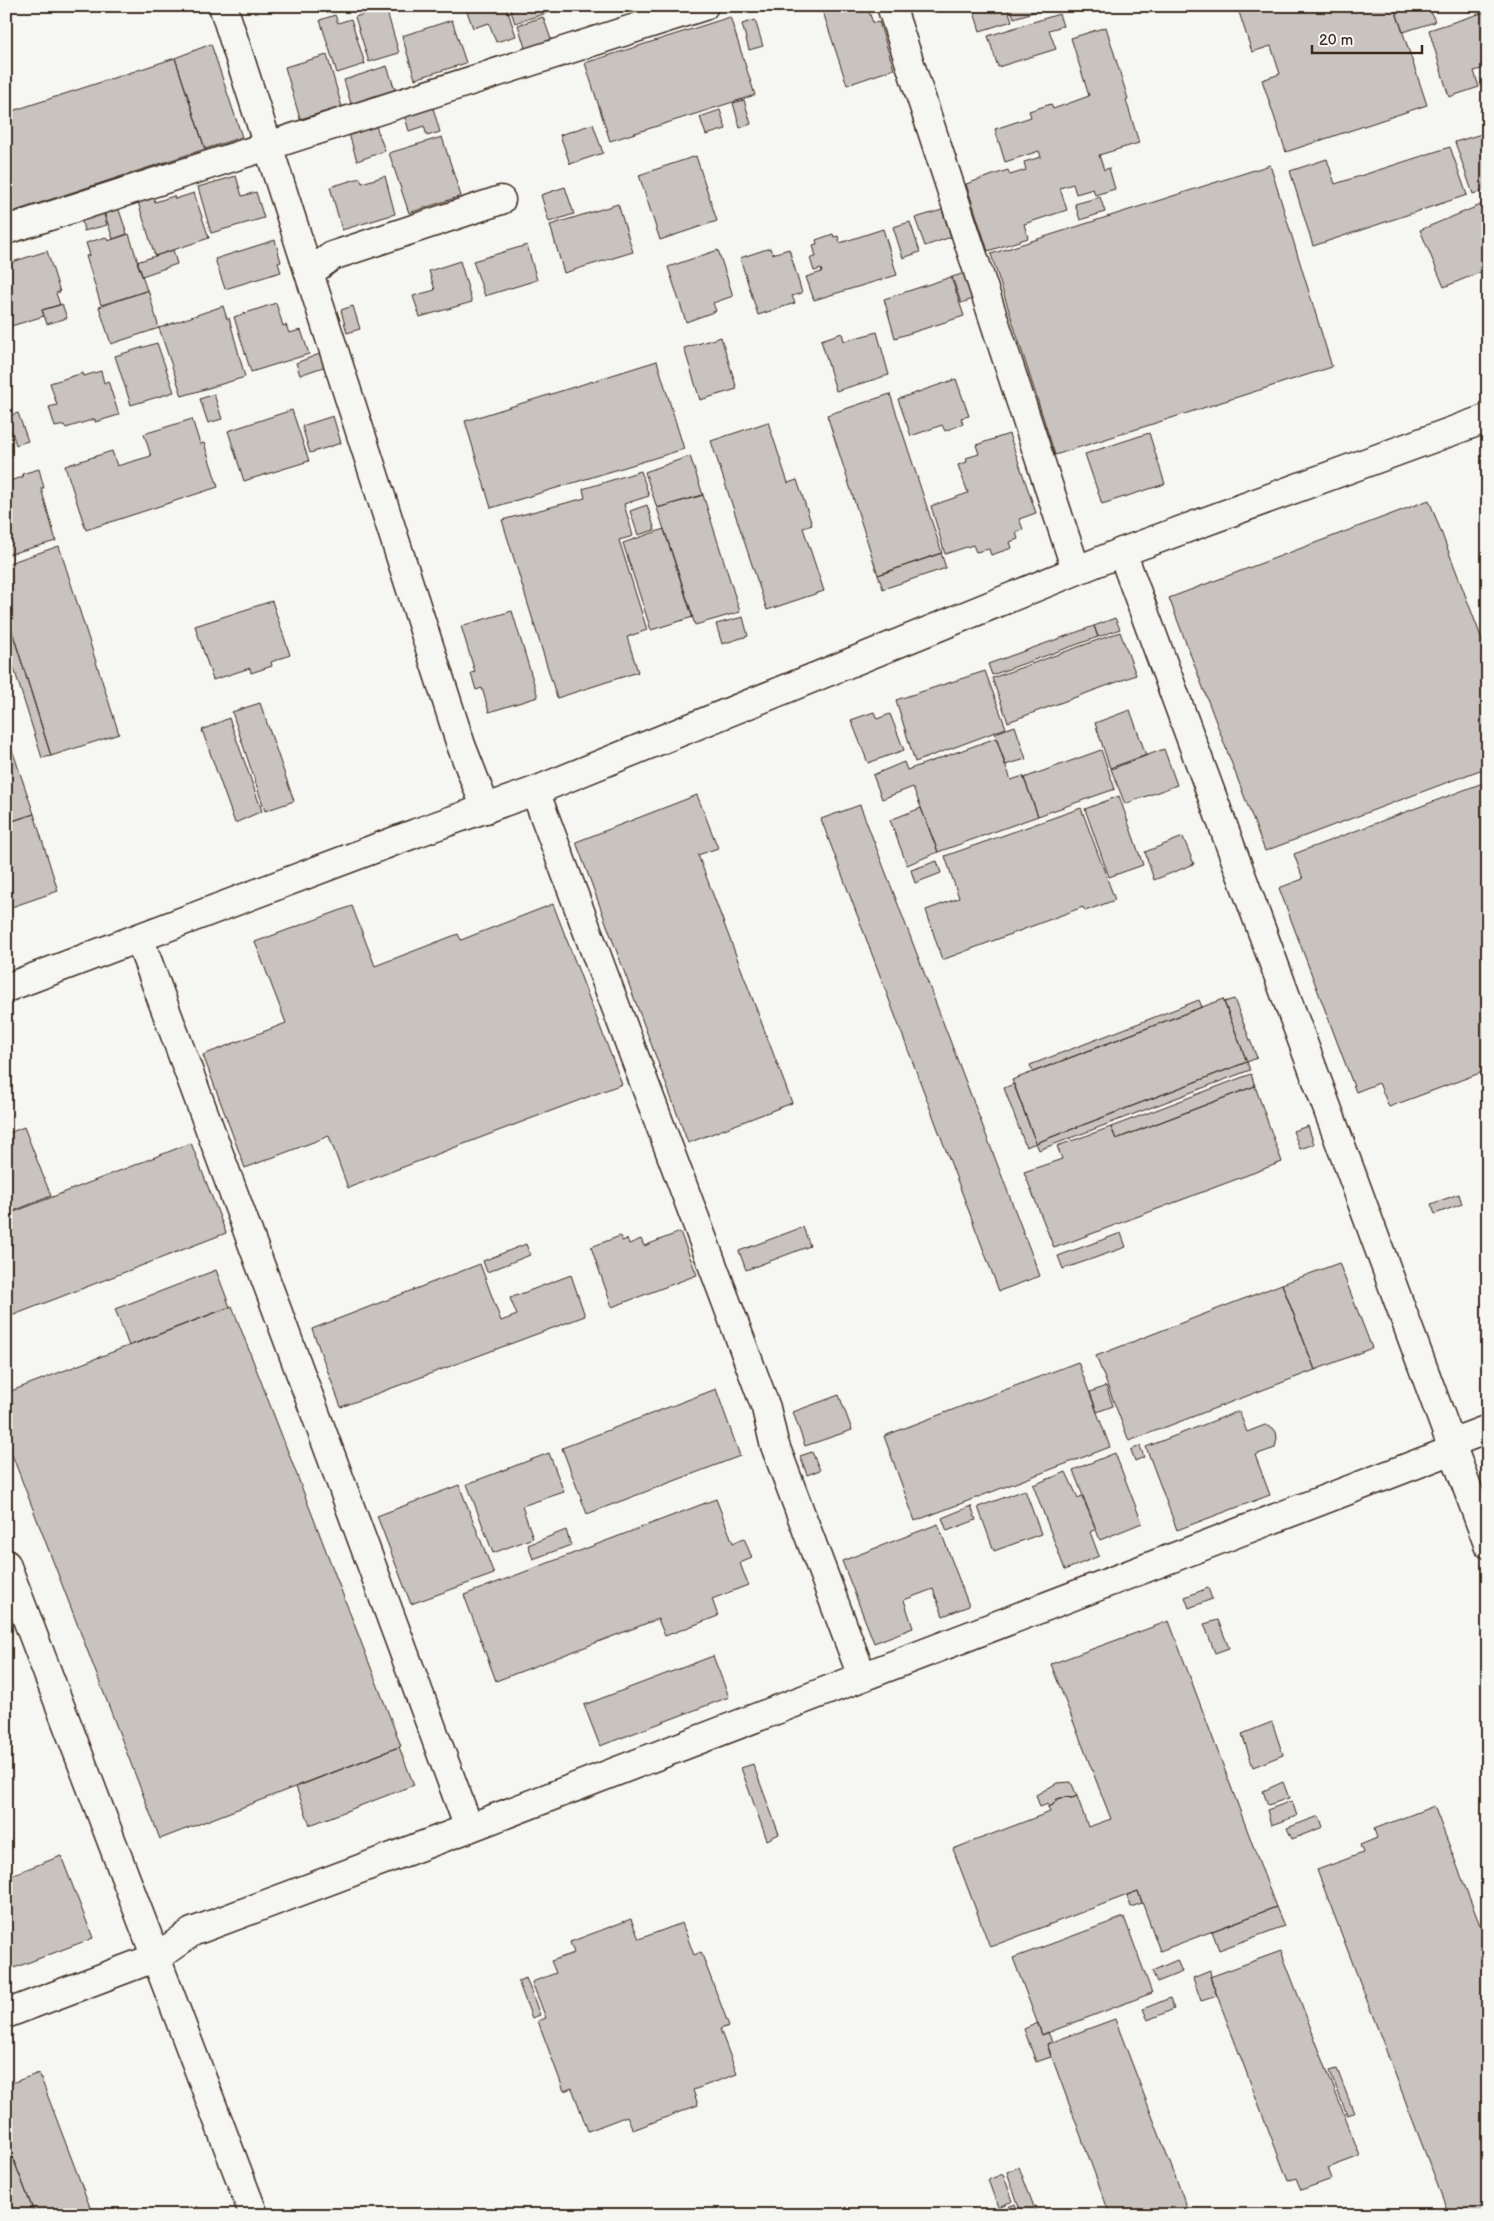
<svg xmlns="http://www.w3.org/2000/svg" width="1494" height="2221" font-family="'Balsamiq Sans',sans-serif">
  <rect width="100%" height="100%" fill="#f6f6f2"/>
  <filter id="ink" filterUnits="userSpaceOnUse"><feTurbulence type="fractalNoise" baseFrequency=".02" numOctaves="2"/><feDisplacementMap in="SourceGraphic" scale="10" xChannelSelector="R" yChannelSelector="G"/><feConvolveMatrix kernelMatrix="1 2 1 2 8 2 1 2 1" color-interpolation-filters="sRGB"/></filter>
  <g filter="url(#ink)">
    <!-- building -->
    <path fill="#c8c3be" stroke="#3b2a1e" d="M379,6l1,4 6,-2 13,45 -30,9 -14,-45 9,-3 -2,-3z
      M465,6h41l10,30 -20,6 -7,-19 -16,5z
      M509,6h43l1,5 -38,12z
      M821,6h46l6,17 6,-1 15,47 -47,16z
      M972,6h35l5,15 -32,10z
      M1010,6h43l-39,12z
      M1237,6h157l33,99 -141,47 -24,-72 18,-6 -9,-28 -19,6z
      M1394,6h35l6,16 -32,10z
      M1488,11v56l-14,4 5,16 -30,10 -20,-67z
      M1059,14l4,12 -14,4 7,19 -58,18 -10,-31z
      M335,15l3,8 13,-4 14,45 -28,9 -17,-53z
      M543,17l9,25 -26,9 -8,-26z
      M730,17l25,78 -145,46 -25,-78z
      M452,20l14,43 -51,16 -13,-43z
      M755,20l8,26 -14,4 -7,-26z
      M1106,27l22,72 -2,1 13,43 -40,12 5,15 5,-2 6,21 -20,6 -2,-6 -17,5 -3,-10 -13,4 7,22 -43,14 4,14 -40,13 -22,-67 42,-14 2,5 16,-5 -2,-8 17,-5 -2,-6 -34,11 -10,-33 36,-12 -2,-6 22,-7 2,5 36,-13 -18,-58z
      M211,44l31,93 -37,12 -30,-91z
      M327,55l15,52 -42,12 -15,-52z
      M175,58l30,91 -199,65v-101z
      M387,66l9,27 -44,14 -8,-27z
      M744,100l7,24 -11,4 -7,-25z
      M433,108l7,24 -13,4 -3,-10 -15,5 -4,-14z
      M720,110l6,19 -20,6 -6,-18z
      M593,124l10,29 -33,11 -10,-29z
      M376,126l9,25 -28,10 -8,-27z
      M1488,132v57l-15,5 -18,-52z
      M442,137l19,59 -52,17 -20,-60z
      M1450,147l17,48 -154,51 -23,-75 37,-12 8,25z
      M696,156l21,65 -57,19 -21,-65z
      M1270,165l62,202 -277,88 -64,-201z
      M236,176l6,20 14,-4 8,26 -53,15 -13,-46z
      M385,176l10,38 -53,16 -12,-43 30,-9 2,5z
      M565,187l9,27 -25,8 -8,-27z
      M194,193l15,45 -54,18 -17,-54 15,-5 2,5 19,-6 1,3z
      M1100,197l5,15 -25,8 -5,-16z
      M1488,202v67l-44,18 -24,-57z
      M618,204l15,48 -69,21 -14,-48z
      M118,207l9,27 -14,5 -9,-27z
      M942,210l9,27 -26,9 -10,-28z
      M103,211l4,14 -23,6 -3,-14z
      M910,222l10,30 -17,6 -10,-31z
      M883,229l14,46 -83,25 -8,-23 16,-5 -1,-3 -7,2 -4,-13 6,-1 -3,-12 4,-1 -1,-4 17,-6 1,3 4,-1 2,7z
      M129,234l18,57 -46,14 -15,-49 4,-1 -4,-12 20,-6 2,4z
      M275,240l6,22 -3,1 3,9 -56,17 -10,-30z
      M527,245l10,35 -52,16 -12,-35z
      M770,248l2,6 17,-5 13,44 -10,3 3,7 -37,12 -18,-57z
      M173,250l4,14 -35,12 -5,-14z
      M718,250l15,46 -20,7 3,8 -30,11 -18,-55z
      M47,251l13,41 -4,1 4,12 -18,5 2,6 -36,11 -2,-63z
      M460,261l12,41 -52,15 -7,-21 22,-6 -6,-19z
      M965,273l8,26 -12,4 -9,-26z
      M951,277l13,39 -69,22 -11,-39z
      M148,290l11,38 -48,16 -12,-37z
      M276,303l7,23 3,-1 3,8 12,-3 8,24 -58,18 -17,-55z
      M62,304l5,14 -20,6 -5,-14z
      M223,306l4,13 2,-1 16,59 -63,19 -23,-68z
      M353,306l7,23 -13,4 -6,-23z
      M877,332l12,43 -53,16 -15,-51 21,-7 2,8z
      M721,337l16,52 -37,11 -16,-52z
      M157,343l17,49 -43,13 -16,-49z
      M322,353l4,13 -26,9 -4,-12z
      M657,361l27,88 -193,59 -26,-87z
      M101,371l3,12 4,-2 11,34 -24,7v-3l-29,9 -2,-3 -9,2 -6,-20 8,-2 -7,-22 33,-10 1,3z
      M956,379l13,37 -8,2 2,6 -18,7 -3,-6 -31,11 -13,-37z
      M214,394l8,25 -14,4 -8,-24z
      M890,394l52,159 -64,22 -51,-160z
      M292,410l17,51 -65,20 -16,-50z
      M18,413l10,28 -12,4 -9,-29z
      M333,416l8,27 -31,10 -8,-27z
      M192,419l8,25 4,-1 14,44 -132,43 -21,-64 47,-15 5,15 34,-10 -7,-22z
      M768,422l20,61 9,-3 15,45 -9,3 21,63 -57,19 -56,-169z
      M1149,433l16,51 -63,20 -17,-50z
      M1009,434l27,79 -17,6 4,10 -7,3 2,7 -8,3 2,6 -21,7 -2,-6 -13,3 -3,-7 -28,9 -14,-48 37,-13 -10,-28 9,-3 -1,-4 13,-4 -3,-9z
      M690,456l13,39 -46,13 -12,-36z
      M39,469l5,19h-3l15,53 -50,14v-73l17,-5 -1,-3z
      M641,471l8,25 -25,8 9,32 -14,4 28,90 -20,7 11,35 -81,26 -55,-178 83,-22 -2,-9z
      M703,495l37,117 -45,13 -38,-117z
      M1429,500l59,155v112l-223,84 -96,-253z
      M647,505l8,25 -17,5 -8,-24z
      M664,529l29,88 -42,13 -28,-87z
      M59,546l60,188 -68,22 -45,-144v-48z
      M941,553l5,15 -63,21 -5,-14z
      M272,601l18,54 -19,7 1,4 -21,7 -1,-5 -37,12 -18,-54z
      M512,611l26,86 -49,15 -7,-24 -6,2 -5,-17 4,-1 -14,-46z
      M6,612l45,144 -9,2 -36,-115z
      M743,617l5,19 -26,8 -6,-20z
      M1115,618l5,11 -22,8 -4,-11z
      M1094,626l4,11 -106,38 -4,-11z
      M1120,632l16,43 -128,47 -16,-44z
      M985,671l21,57 -91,34 -19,-62z
      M260,703l34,98 -29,10 -33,-99z
      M1130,710l16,45 -36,13 -15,-45z
      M874,712l3,7 13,-5 14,36 -36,13 -17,-43z
      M229,718l33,93 -27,12 -33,-93z
      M1015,726l11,33 -21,6 -10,-32z
      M6,732l28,82 -28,9z
      M996,738l15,42 12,-4 15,40 -100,36 -25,-65 -31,12 -9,-24 31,-13 3,8z
      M1164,749l13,36 -52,19 -14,-35z
      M1101,750l14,39 -77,27 -14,-38z
      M1488,781v289l-99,37 -10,-24 -23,9 -77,-204 24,-9 -9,-25z
      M697,795l21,53 -20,7 94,248 -104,40 -112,-301z
      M1119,796l24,69 -34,12 -24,-68z
      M860,805l180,471 -41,15 -178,-472z
      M921,808l17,44 -31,13 -17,-45z
      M1081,808l34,92 -30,11 -2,-4 -141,53 -16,-50 33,-12 -14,-42z
      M34,814l24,77 -52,18v-86z
      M1183,837l11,27 -40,16 -9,-28z
      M937,861l4,12 -26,10 -4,-13z
      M553,904l69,180 -274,104 -19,-52 -84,32 -42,-113 83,-32 -31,-81 97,-36 23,60 83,-32 3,6z
      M1223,999l24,63 -211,81 -24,-63z
      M1234,999l23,59 -10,4 -23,-60z
      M1199,1000l3,7 -169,65 -3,-7z
      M1247,1062l3,8 -211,80 -3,-7z
      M1251,1074l4,12 -139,53 -5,-12z
      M1014,1084l22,59 -10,4 -22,-59z
      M1255,1086l27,76 -228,86 -30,-76 38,-13 -5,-13 54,-19 5,12z
      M1308,1126l6,18 -14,5 -7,-18z
      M24,1127l27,69 -45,18v-80z
      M191,1143l35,90 -220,85v-103z
      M1459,1194l3,10 -27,10 -4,-10z
      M803,1227l7,19 -64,24 -7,-19z
      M680,1232l17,43 -85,32 -21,-60 29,-11 2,5 5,-2 2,5 12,-5 3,7z
      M1121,1233l5,14 -63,22 -5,-13z
      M526,1244l4,11 -43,17 -4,-11z
      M1339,1263l33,85 -57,22 -33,-86z
      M480,1264l21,57 16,-6 -7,-17 61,-23 14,41 -244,91 -29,-78z
      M216,1270l14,37 -101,39 -14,-37z
      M1282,1284l33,86 -186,71 -33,-85z
      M232,1306l169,440 -241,93 -154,-400v-46z
      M1078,1362l32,85 -195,74 -31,-85z
      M1106,1386l7,20 -16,6 -7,-20z
      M716,1389l24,67 -153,58 -25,-66z
      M839,1395l13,35 -47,16 -12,-34z
      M1239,1411l8,21 18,-7 8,3 3,4 1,6 -2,10 -20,7 15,40 -93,35 -31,-83z
      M1140,1446l4,11 -9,4 -4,-11z
      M812,1452l8,18 -13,5 -7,-19z
      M549,1453l15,39 -42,14 11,32 -40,15 -26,-69z
      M1115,1453l27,70 -42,17 -27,-70z
      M1066,1472l12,26 4,-2 14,33 -6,3 9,24 -34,14 -32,-85z
      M459,1485l35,89 -83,30 -34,-88z
      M1025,1490l16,44 -47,17 -16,-44z
      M716,1499l17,44 11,-5 8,20 -12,5 8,22 -36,14 6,17 -53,20 -7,-17 -162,62 -32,-86z
      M971,1506l5,14 -29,11 -5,-13z
      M938,1524l31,82 -26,10 -10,-27 -29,11 9,28 -39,15 -32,-82z
      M566,1530l5,15 -38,14 -5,-14z
      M1208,1588l4,11 -23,9 -4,-11z
      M1218,1620l11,28 -14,5 -11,-29z
      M1169,1621l107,286 -116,44 -22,-60 -148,56 -37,-98 97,-37 -2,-5 5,-2 4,-6 8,-2 7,1 5,-2 11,31 23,-8 -60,-155z
      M713,1656l16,41 -129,49 -16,-41z
      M1272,1722l11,33 -30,12 -11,-33z
      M399,1747l15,38 -104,40 -14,-38z
      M753,1764l26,70 -12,6 -26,-72z
      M1071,1782l6,14 -5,2 -7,-1 -8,2 -4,6 -5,2v-3l-8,3 -4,-12 21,-12z
      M1283,1782l6,16 -21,7 -5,-14z
      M1292,1801l5,15 -26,9 -4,-15z
      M1434,1806l54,140v269h-39l-132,-345 46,-17 -3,-8 17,-7 -3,-9z
      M1319,1816l4,11 -31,12 -5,-11z
      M61,1856l32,82 -87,33v-94z
      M1138,1891l4,12 -11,4 -4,-12z
      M1276,1907l8,19 -65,24 -7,-19z
      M1124,1917l28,76 -110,42 -29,-77z
      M631,1919l8,20 43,-16 12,32 7,-3 28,74 -9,3 17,45 -44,16 5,15 -65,25 -6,-14 -39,15 -16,-43 -8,3 -26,-70 8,-3 -14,-36 24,-9 -5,-12 23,-8 -4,-11z
      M1281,1951l79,205 -32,12 4,11 -31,11 -5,-12 -8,3 -78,-204z
      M1177,1960l5,12 -25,10 -5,-11z
      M1210,1971l1,5 -1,1 7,19 -16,5 -8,-23z
      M526,1978l14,37 -8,3 -14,-37z
      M1170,1998l4,11 -26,11 -5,-11z
      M1115,2019l75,196h-80l-63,-171z
      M1038,2023l4,12 6,-3 4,10 -5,2 4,13 -15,5 -12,-33z
      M1337,2069l17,44 -7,2 -17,-44z
      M39,2073l54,142h-58l-27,-70h-2v-60z
      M6,2145h2l27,70h-29z
      M1019,2167l18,48h-15l-15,-43z
      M1003,2174l10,27 -15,6 -10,-27z
      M1015,2204l4,11h-17l-2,-5z"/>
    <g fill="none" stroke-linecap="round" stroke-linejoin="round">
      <!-- minor casing -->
      <g stroke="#3b2a1e" stroke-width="31">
        <path id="minor" d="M223,6l238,739 25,64
          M891,6l185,564
          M6,230l698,-224
          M309,273l23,-17 169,-56
          M1122,552l366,992
          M535,791l231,617 8,35 88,233
          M139,938l330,890
          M1451,1443l37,-14
          M6,1564l248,651
          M6,2014l151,-57 35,-25 277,-104 984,-378"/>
      </g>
      <!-- tertiary casing -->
      <g stroke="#3b2a1e" stroke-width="31">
        <path id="tertiary" d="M6,988l410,-155 119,-42 587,-239 366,-134"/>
      </g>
      <!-- minor -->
      <use href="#minor" stroke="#f6f6f2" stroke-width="28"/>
      <!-- tertiary -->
      <use href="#tertiary" stroke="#f6f6f2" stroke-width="28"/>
    </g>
  </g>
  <!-- margin -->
  <rect width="1494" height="2221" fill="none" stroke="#f6f6f2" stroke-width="25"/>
  <rect x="12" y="12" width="1469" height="2196" fill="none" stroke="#3b2a1e" stroke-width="2" filter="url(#ink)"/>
  <!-- scale -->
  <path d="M1312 45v8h110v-8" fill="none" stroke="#3b2a1e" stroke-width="2.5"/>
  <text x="1319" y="45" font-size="15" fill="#3b2a1e" stroke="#f6f6f2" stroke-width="4" paint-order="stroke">20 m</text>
</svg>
